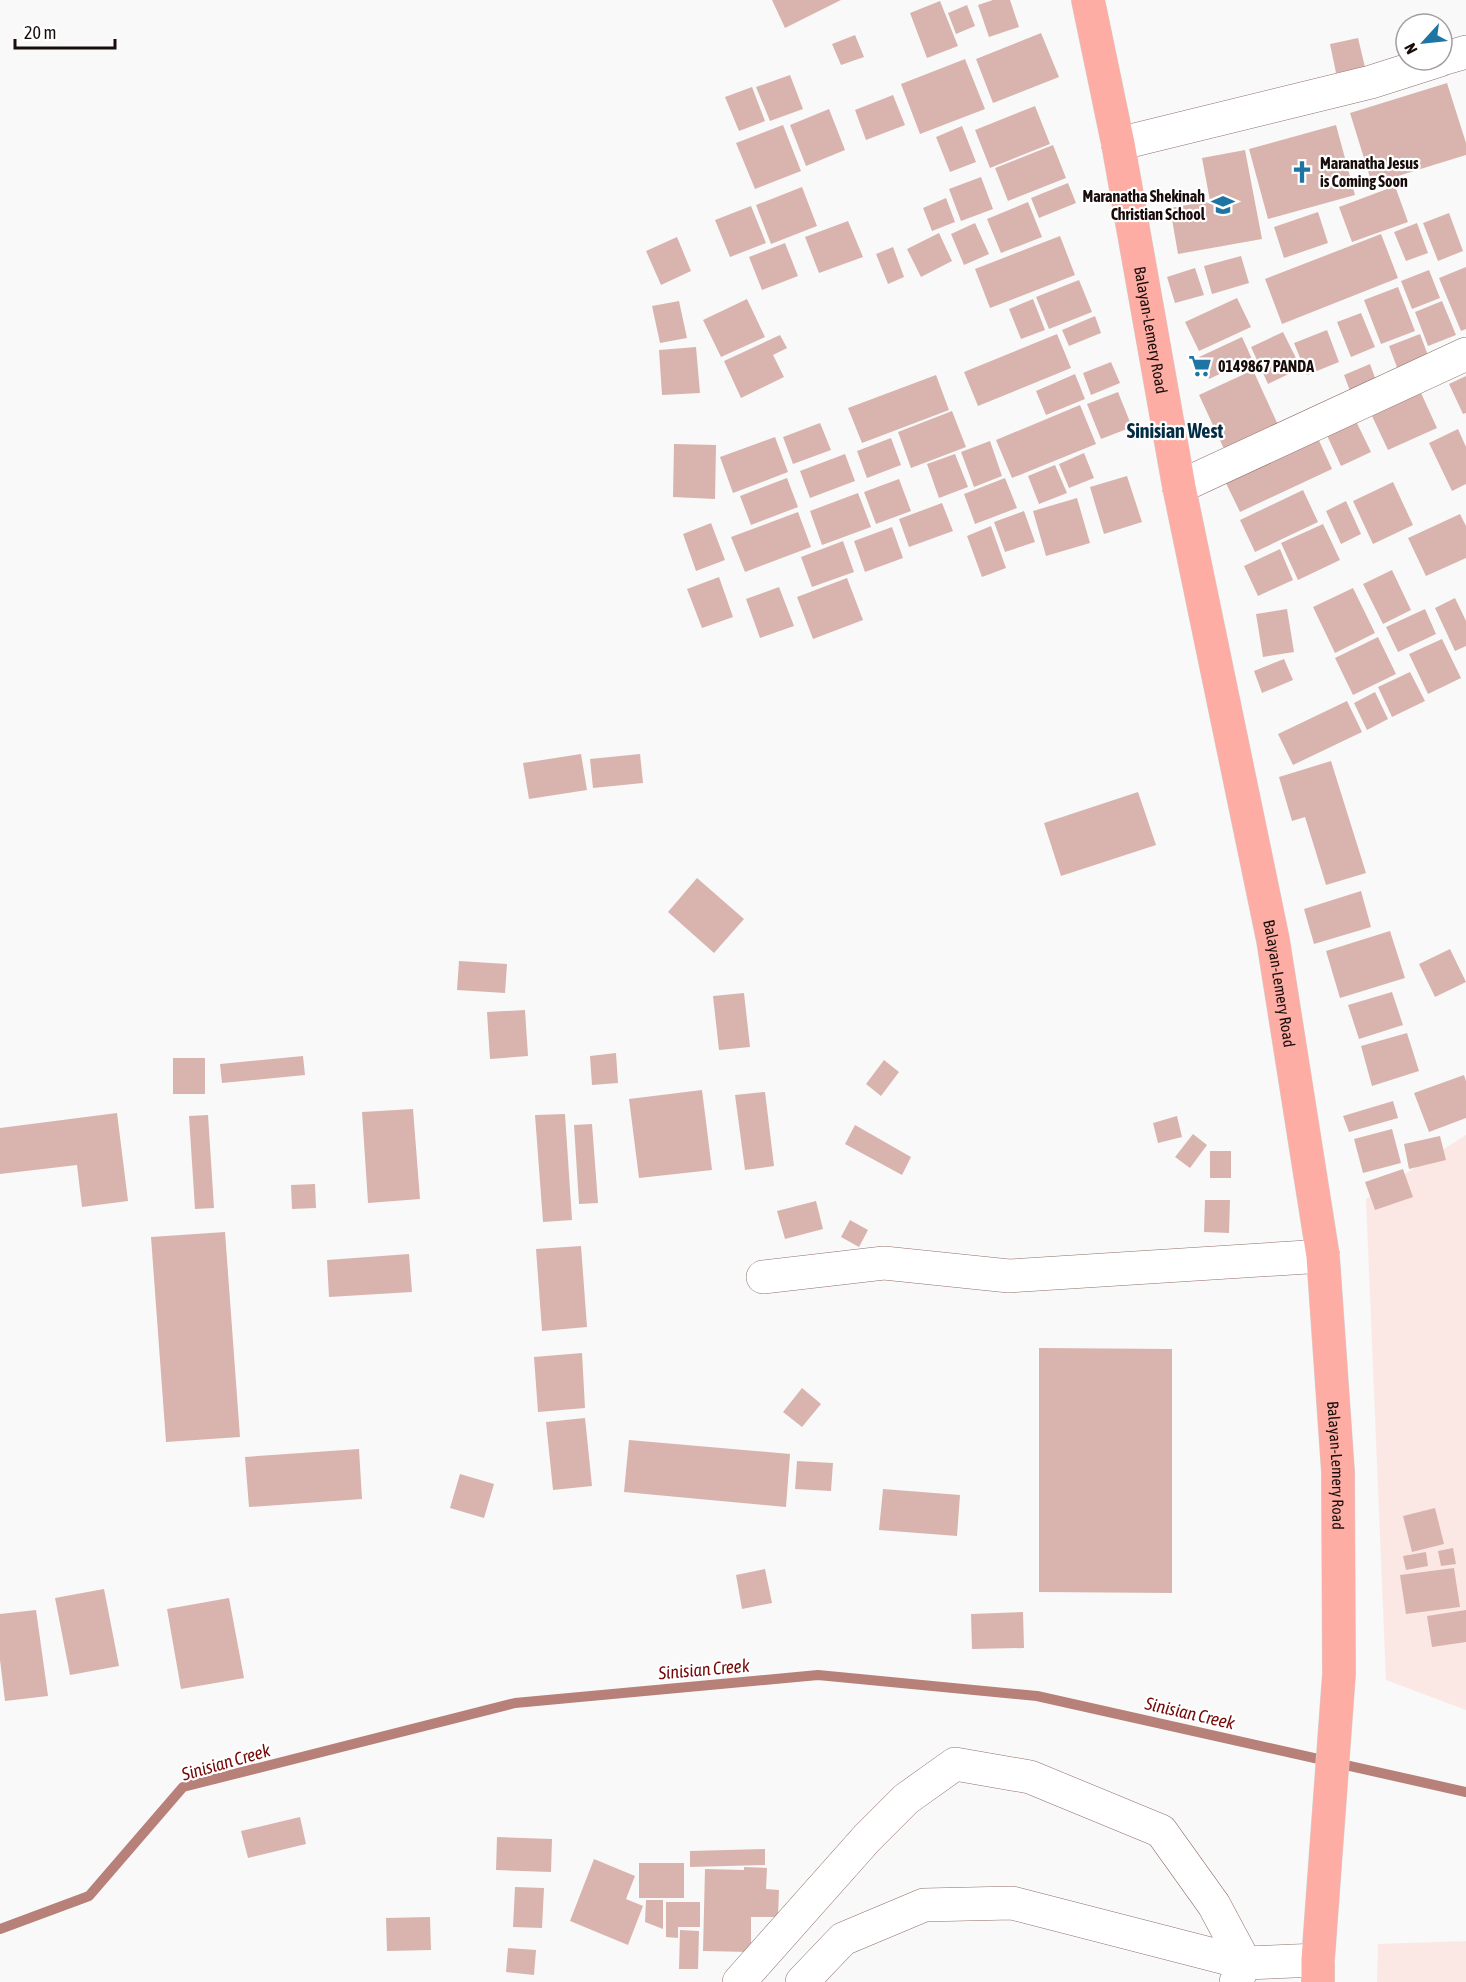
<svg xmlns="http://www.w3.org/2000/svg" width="1466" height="1982" font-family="'Asap Condensed',sans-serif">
  <rect width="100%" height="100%" fill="#f9f9f9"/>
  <!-- built -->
  <path fill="#fbe8e4" d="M1466,1135v575l-80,-30 -20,-481z
    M1466,1941v41h-89l1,-38z"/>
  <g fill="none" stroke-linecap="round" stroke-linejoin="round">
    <!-- stream -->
    <path stroke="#b78078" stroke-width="10" d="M0,1929l89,-33 94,-109 332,-84 303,-28 219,21 429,96"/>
  </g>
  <!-- building -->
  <path fill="#d9b4ae" d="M772,0h69l-56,28z
    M993,0h17l9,27 -30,10 -11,-32z
    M940,1l18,45 -31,12 -17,-45z
    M967,5l8,21 -19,8 -8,-21z
    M1041,33l18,44 -66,26 -17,-44z
    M855,35l9,22 -23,8 -9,-21z
    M1358,38l7,29 -29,6 -6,-29z
    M965,59l20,50 -65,25 -19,-50z
    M790,75l13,34 -33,12 -14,-34z
    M1447,83l19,60v12l-94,29 -22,-71z
    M752,87l13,34 -26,10 -14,-34z
    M893,95l12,30 -39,15 -11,-30z
    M1035,106l15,38 -60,24 -15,-38z
    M829,109l16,41 -39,16 -16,-41z
    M783,125l18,46 -46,18 -19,-46z
    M1336,125l19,70 -87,24 -19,-70z
    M962,126l14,36 -26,10 -14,-35z
    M1053,145l13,33 -58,23 -13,-33z
    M1245,150l17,89 -84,15 -8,-46 40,-7 -8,-43z
    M981,177l12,32 -32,12 -12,-32z
    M1068,183l8,20 -37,15 -8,-20z
    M1395,186l13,36 -56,20 -13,-35z
    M802,187l15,39 -46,18 -15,-39z
    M946,198l9,24 -23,9 -9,-23z
    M1028,202l14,35 -41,16 -14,-34z
    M751,206l15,37 -36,14 -15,-37z
    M1318,212l10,31 -44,15 -10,-31z
    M1449,213l14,38 -25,10 -15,-38z
    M848,221l15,36 -44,16 -14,-36z
    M975,223l14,31 -25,11 -13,-31z
    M1417,223l11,30 -22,8 -12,-29z
    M939,233l13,28 -31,16 -14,-28z
    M1381,234l17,44 -116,46 -17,-45z
    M1060,236l15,39 -85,33 -15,-39z
    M677,237l14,34 -30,14 -15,-34z
    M785,243l13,33 -36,14 -13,-33z
    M893,247l11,30 -16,7 -12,-30z
    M1241,256l8,27 -37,11 -8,-28z
    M1466,267v62l-5,2 -22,-53z
    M1195,268l9,27 -29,8 -8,-26z
    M1429,270l11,28 -28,11 -11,-28z
    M1079,280l13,32 -43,17 -13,-32z
    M1398,287l17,44 -34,13 -17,-44z
    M1237,298l14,29 -52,24 -14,-29z
    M747,299l18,38 -44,20 -18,-37z
    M1033,299l12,31 -24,9 -12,-30z
    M679,301l8,37 -27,5 -8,-37z
    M1442,301l14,34 -28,11 -13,-34z
    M1361,313l14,34 -24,10 -14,-35z
    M1095,316l6,17 -32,13 -7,-16z
    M1327,330l12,32 -32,13 -13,-32z
    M1283,332l18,36 -33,16 -17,-37z
    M1057,334l14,34 -93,38 -14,-34z
    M1420,334l12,32 -31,12 -12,-32z
    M780,335l7,13 -14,7 11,22 -43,21 -17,-37z
    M1242,337l10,22 -43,20 -10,-22z
    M696,347l4,46 -38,2 -3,-45z
    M1111,362l9,21 -29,12 -8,-22z
    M1370,364l8,22 -26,10 -8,-21z
    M1253,370l26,57 -54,24 -26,-56z
    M1075,374l10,25 -39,16 -10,-24z
    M936,375l13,35 -87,33 -14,-35z
    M1466,376v37l-3,1 -14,-30z
    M1118,392l14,35 -31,12 -14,-35z
    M1421,393l16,35 -49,22 -16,-34z
    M1080,405l16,39 -84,34 -16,-38z
    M952,411l14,36 -55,21 -13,-36z
    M1354,417l17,35 -30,14 -16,-35z
    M820,423l11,27 -38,14 -10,-27z
    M1458,429l8,18v37l-14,7 -23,-48z
    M1316,434l16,35 -92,43 -17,-35z
    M775,437l13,35 -55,21 -13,-36z
    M891,438l10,27 -34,13 -10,-27z
    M990,441l12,35 -28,11 -13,-35z
    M674,444l42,1 -1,54 -42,-2z
    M1084,453l10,25 -25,10 -10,-24z
    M845,454l10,27 -45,17 -10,-27z
    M955,454l13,33 -29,11 -12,-34z
    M1055,465l12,28 -28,11 -11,-28z
    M1127,476l15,46 -38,12 -14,-47z
    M787,478l11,29 -47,18 -11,-29z
    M1005,478l12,30 -42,16 -11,-30z
    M899,479l12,32 -35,13 -12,-32z
    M1393,482l20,43 -40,19 -20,-43z
    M1303,490l15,32 -63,30 -15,-32z
    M858,493l13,34 -49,18 -12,-34z
    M1077,498l13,45 -44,13 -13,-45z
    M1346,501l15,33 -20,10 -15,-33z
    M942,503l11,28 -44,16 -10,-28z
    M1024,511l11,31 -30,10 -11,-30z
    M798,512l13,35 -66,25 -14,-35z
    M1460,514l6,12v32l-40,18 -18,-38z
    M711,523l14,37 -29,11 -13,-37z
    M1323,524l17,36 -42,20 -17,-37z
    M991,526l15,42 -24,9 -15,-41z
    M892,527l11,31 -38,14 -11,-31z
    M843,541l11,31 -42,15 -11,-30z
    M1280,549l13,31 -35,16 -14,-30z
    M1392,570l19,40 -28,14 -20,-40z
    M719,577l14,40 -31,11 -15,-39z
    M847,578l16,42 -50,19 -16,-42z
    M779,587l15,39 -34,12 -14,-39z
    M1353,588l22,45 -40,20 -22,-46z
    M1455,598l11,23v25l-11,5 -20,-43z
    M1287,609l7,43 -31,5 -7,-43z
    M1425,609l11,25 -38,18 -12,-25z
    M1378,637l18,37 -43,21 -18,-37z
    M1442,639l19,39 -33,16 -19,-40z
    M1284,659l9,21 -31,13 -8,-22z
    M1410,672l15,29 -33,16 -14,-30z
    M1375,692l13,27 -21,11 -13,-27z
    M1347,701l15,31 -69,33 -15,-31z
    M581,754l6,36 -58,9 -6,-36z
    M640,754l3,29 -50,5 -3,-29z
    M1331,761l35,112 -40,12 -21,-68 -13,4 -13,-44z
    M1138,792l18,53 -95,31 -17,-53z
    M697,878l47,41 -30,34 -46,-41z
    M1361,891l10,36 -57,17 -10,-35z
    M1390,931l15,47 -65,20 -14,-47z
    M1450,949l16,33 -31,15 -16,-33z
    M459,961l48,3 -2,29 -48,-3z
    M1392,992l11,33 -44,14 -11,-34z
    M744,993l6,54 -31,3 -6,-54z
    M525,1010l3,46 -38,3 -3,-47z
    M1407,1033l12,38 -47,15 -11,-40z
    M616,1053l2,30 -26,2 -2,-29z
    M303,1056l2,19 -83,8 -2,-19z
    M173,1058h32v36h-32z
    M884,1060l15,12 -18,24 -15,-12z
    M1464,1075l2,6v37l-37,14 -15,-39z
    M702,1090l10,80 -73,8 -10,-79z
    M765,1092l9,74 -29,4 -10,-75z
    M1393,1101l5,17 -49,14 -6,-16z
    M413,1109l7,90 -52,4 -6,-91z
    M117,1113l11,88 -46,6 -5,-42 -77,9v-46z
    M565,1114l7,106 -29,2 -8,-107z
    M208,1115l6,93 -19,1 -6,-93z
    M1177,1116l5,21 -24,6 -5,-20z
    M592,1124l6,79 -19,1 -5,-79z
    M855,1125l56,32 -9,18 -57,-31z
    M1392,1129l9,34 -38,10 -9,-34z
    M1193,1134l14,11 -17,23 -15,-11z
    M1440,1136l6,24 -37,9 -5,-25z
    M1210,1151h21v27h-21z
    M1403,1169l10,28 -38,13 -10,-28z
    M315,1184l1,24 -24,1 -1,-24z
    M1205,1200h25l-1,33 -25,-1z
    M816,1201l7,28 -38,10 -8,-28z
    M850,1220l18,10 -9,17 -18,-10z
    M225,1232l15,205 -74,5 -15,-205z
    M581,1246l6,81 -45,4 -6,-82z
    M409,1254l3,38 -83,5 -2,-37z
    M1039,1348l133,1v244l-133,-1z
    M582,1353l3,55 -47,4 -4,-55z
    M802,1388l19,16 -19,23 -19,-15z
    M585,1418l7,68 -39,4 -7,-68z
    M629,1440l161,14 -4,53 -162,-15z
    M359,1449l3,50 -113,8 -4,-50z
    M797,1461l36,2 -2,28 -36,-2z
    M460,1474l34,10 -10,34 -34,-10z
    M883,1489l77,6 -3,41 -78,-6z
    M1435,1508l9,36 -32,8 -9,-36z
    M1453,1548l3,16 -15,2 -3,-15z
    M1426,1552l2,14 -22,4 -3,-14z
    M1454,1568l6,39 -54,7 -6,-39z
    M765,1569l7,34 -30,6 -6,-34z
    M104,1589l15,77 -49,9 -15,-77z
    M229,1598l15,80 -63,11 -14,-80z
    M36,1610l12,86 -43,5 -5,-41v-46z
    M1466,1610v32l-34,5 -5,-31z
    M1023,1612l1,36 -52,1 -1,-35z
    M300,1817l6,27 -58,14 -7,-27z
    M497,1837l55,2 -1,33 -55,-2z
    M765,1849v16l-75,2v-16z
    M594,1859l41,17 -9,23 17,7 -15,39 -58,-24z
    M639,1863h45v35h-45z
    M744,1867l23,1 -1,21 13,1 -1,27h-27v35l-48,-1 2,-82 39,1z
    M515,1887l29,1 -2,40 -29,-1z
    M646,1900h17v29l-18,-7z
    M666,1902h34v25h-22v11l-12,-1z
    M430,1917l1,33 -44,1 -1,-33z
    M680,1930l19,1 -1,38h-19z
    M508,1948l28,2 -2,25 -28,-3z"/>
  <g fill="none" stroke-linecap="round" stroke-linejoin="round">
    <!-- minor casing -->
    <g stroke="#916f69" stroke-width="34">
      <path id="minor" d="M1442,59l24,-7
        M1118,144l253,-62 69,-22
        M1179,487l287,-133
        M763,1277l121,-14 125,13 314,-20
        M739,1982l128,-144 39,-39 49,-35 75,13 131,54 53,74 31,58
        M802,1982l41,-43 81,-34 88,-2 233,60
        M1236,1982l9,-19 73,-3"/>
    </g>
    <!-- major casing -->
    <g stroke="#d6d3d3" stroke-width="34">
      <g id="major">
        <path id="s1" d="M1088,0l30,144 61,343 94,453 50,316 15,216 1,202 -21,286v22"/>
      </g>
    </g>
    <!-- minor -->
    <use href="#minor" stroke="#fff" stroke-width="33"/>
    <!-- major -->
    <use href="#major" stroke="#fdada4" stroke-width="33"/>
  </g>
  <!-- icons -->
  <defs>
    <g id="church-bare" transform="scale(1.8)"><path d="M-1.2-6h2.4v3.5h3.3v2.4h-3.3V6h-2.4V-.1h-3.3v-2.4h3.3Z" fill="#1e75a4" stroke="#fff" stroke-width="2.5" paint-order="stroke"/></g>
    <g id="school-bare" transform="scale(1.8)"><path d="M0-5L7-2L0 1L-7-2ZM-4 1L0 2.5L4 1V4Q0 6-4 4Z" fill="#1e75a4" stroke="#fff" stroke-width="2.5" paint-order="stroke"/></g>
    <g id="supermarket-bare" transform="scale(1.8)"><path d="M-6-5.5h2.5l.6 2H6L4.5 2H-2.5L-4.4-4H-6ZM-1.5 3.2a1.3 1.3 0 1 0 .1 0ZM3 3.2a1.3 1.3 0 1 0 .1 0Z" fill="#1e75a4" stroke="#fff" stroke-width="2.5" paint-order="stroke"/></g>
  </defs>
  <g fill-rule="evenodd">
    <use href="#church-bare" x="1302" y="172"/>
    <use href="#school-bare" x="1223" y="205"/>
    <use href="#supermarket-bare" x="1200" y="366"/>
  </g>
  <g text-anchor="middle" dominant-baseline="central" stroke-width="4.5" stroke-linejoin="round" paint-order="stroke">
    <!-- poi labels -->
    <g font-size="16" font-weight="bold" fill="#190d0b" stroke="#fff" text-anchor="start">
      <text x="1320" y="163">Maranatha Jesus<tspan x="1320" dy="18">is Coming Soon</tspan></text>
      <text x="1205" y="196" text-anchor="end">Maranatha Shekinah<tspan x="1205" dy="18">Christian School</tspan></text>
      <text x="1218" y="366">0149867 PANDA</text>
    </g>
    <!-- street labels -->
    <g font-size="16" fill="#190d0b" stroke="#fff">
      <text stroke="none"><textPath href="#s1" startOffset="336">Balayan-Lemery Road</textPath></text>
      <text stroke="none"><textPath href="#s1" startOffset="1002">Balayan-Lemery Road</textPath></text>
      <text stroke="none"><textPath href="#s1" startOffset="1488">Balayan-Lemery Road</textPath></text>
    </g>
    <!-- water labels -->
    <g font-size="18" font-style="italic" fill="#740907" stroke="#fff">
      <text transform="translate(704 1669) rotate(-5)">Sinisian Creek</text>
      <text transform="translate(1190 1713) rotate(13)">Sinisian Creek</text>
      <text transform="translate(226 1762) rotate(-16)">Sinisian Creek</text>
    </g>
    <!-- quarter labels -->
    <g font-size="20" font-weight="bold" fill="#032d44" stroke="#fff">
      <text x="1175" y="430">Sinisian West</text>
    </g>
  </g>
  <!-- north arrow -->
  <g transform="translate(1424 42) rotate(243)"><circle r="28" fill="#ffffff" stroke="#a39e9d" stroke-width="1.5"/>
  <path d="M0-4.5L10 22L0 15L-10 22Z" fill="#1e75a4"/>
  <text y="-9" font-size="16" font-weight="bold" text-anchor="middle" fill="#190d0b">N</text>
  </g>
  <!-- scale -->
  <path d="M15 39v9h100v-9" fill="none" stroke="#190d0b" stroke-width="3"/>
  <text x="24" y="39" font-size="18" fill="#190d0b" stroke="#ffffff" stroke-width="4.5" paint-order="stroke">20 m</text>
</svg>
